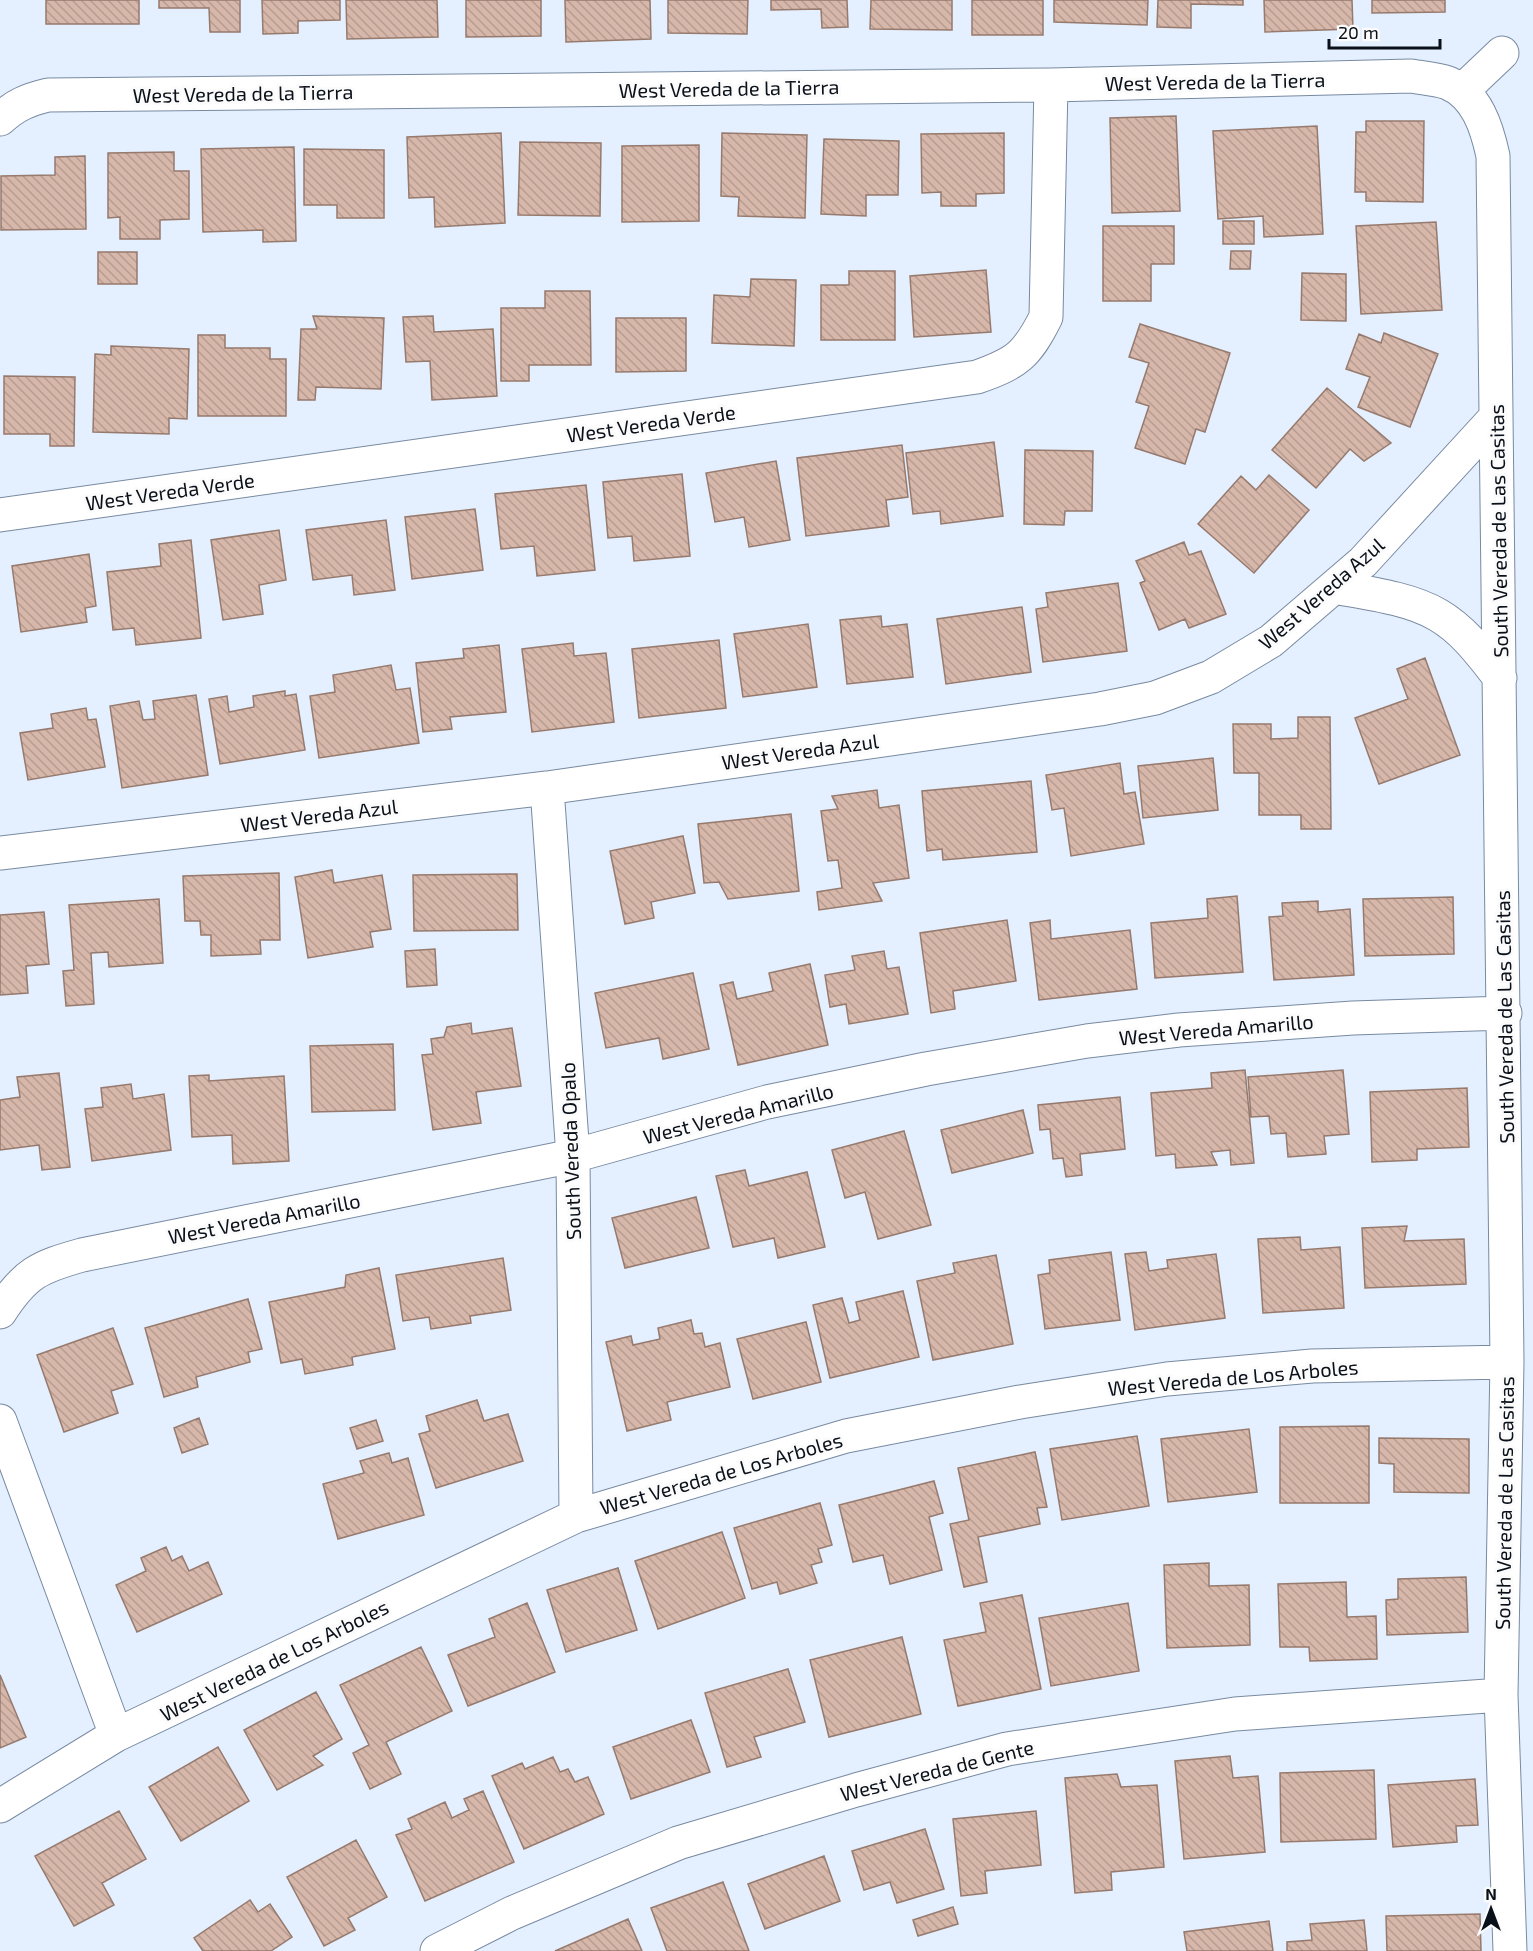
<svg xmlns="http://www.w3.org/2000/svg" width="1533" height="1951" font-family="'Exo 2',sans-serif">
  <defs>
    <pattern id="building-back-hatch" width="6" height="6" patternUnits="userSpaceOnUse" patternTransform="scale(1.5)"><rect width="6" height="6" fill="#d6b7a9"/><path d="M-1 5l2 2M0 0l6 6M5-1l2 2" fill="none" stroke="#b69c91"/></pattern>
  </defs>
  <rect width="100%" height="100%" fill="#e4efff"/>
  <!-- building -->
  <path fill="url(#building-back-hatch)" stroke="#967a6d" stroke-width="1.5" d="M46,0h93v24h-93z
    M159,0h81v32h-30l-1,-24h-50z
    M262,0h78v20l-42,1v12l-35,1z
    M346,0h91l1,37 -91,2z
    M466,0h75v36l-75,1z
    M565,0h85l1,39 -85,3z
    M668,0h80l-1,34 -79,-1z
    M771,0h76l1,27 -26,1 -1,-19 -50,1z
    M871,0h81v30l-82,-1z
    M972,0h71v35h-71z
    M1054,0h94l-1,25 -93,-3z
    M1158,0h85v5l-52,-1v24l-34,-1z
    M1264,0h88l1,29 -88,3z
    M1372,0h73v12l-73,1z
    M1176,116l4,95 -68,2 -2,-95z
    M1366,121h58l-1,81 -57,-1v-9h-11l1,-60h10z
    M1317,126l6,108 -59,3 -1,-21 -45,3 -5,-88z
    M501,133l4,90 -70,4 -1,-30 -25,1 -2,-61z
    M722,133l85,2 -2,83 -67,-2 1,-19 -18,-1z
    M1004,133v60l-28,1v12h-35v-14l-19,1 -1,-59z
    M824,139l75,2 -1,54h-32v21l-45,-2z
    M520,142l81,1 -1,73 -82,-1z
    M699,145v76l-77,1v-76z
    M294,147l2,94 -33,1v-12l-60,2 -2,-83z
    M304,149l80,1v68h-47v-13h-33z
    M174,152v19h15v48l-29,1v19h-40v-22l-12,1v-65z
    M85,156l1,73 -85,1v-54l54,-1v-18z
    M1223,221h31v23h-31z
    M1436,222l6,88 -81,4 -5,-88z
    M1103,226h71v38h-23v37h-48z
    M1231,251h20l-1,18h-20z
    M98,252h39v32h-39z
    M986,270l5,62 -77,5 -4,-61z
    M849,271h46v69h-74v-55h28z
    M1302,273l44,1v47l-45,-1z
    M751,279l45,1 -2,66 -82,-3 2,-48 36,2z
    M545,291h45l1,74h-62v16h-28v-73h44z
    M313,316l71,2 -3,71 -65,-2 -1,13h-17l3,-71h16z
    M433,316l1,16 59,-3 4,67 -65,4 -2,-39 -24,1 -3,-45z
    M616,318h70v53l-70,1z
    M1140,324l90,29 -25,79 -9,-3 -11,35 -50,-16 14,-42 -13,-4 13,-39 -20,-6z
    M1384,333l54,21 -28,73 -52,-20 12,-30 -24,-8 13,-35 22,9z
    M198,335h27v13h45v11h16v57h-88z
    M111,346l78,3 -2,70 -18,-1v16l-76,-2 2,-78 16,1z
    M4,376l71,1 -1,69h-24v-12h-46z
    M1327,388l64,55 -27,18 -14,-12 -34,39 -44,-38z
    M994,442l9,74 -62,8 -1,-13 -27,3 -7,-61z
    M902,445l6,52 -22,3 3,26 -83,10 -9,-78z
    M1025,450l68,1 -1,60h-27l-1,14 -40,-1z
    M776,461l14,79 -41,7 -5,-30 -29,5 -9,-49z
    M682,474l8,82 -56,5 -2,-25 -24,2 -5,-56z
    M1269,475l40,35 -55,63 -56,-49 43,-48 15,14z
    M586,485l9,85 -58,6 -3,-30 -33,3 -6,-55z
    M475,509l8,61 -71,9 -7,-62z
    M386,520l9,70 -41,5 -2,-20 -39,5 -7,-50z
    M279,530l7,50 -27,5 4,29 -40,6 -12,-80z
    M191,540l10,98 -65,7 -2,-17 -21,2 -6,-58 54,-6 -2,-22z
    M1184,542l5,13 12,-4 25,63 -37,14 -4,-9 -26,11 -19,-47 5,-2 -9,-20z
    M89,554l7,52 -11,2 2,14 -66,10 -9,-66z
    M1118,583l9,68 -84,11 -7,-53 12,-2 -2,-14z
    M1022,607l9,65 -85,12 -9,-65z
    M881,616l1,11 25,-3 6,53 -66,7 -7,-64z
    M808,624l9,63 -74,10 -9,-63z
    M719,640l7,68 -87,10 -7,-69z
    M573,643l1,13 32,-3 8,69 -82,10 -10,-83z
    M499,645l7,67 -56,5 2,12 -29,3 -7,-69 48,-5 -1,-9z
    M1425,658l35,97 -81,29 -24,-66 53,-19 -11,-30z
    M391,665l5,25 14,-2 9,55 -100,15 -9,-62 25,-4 -2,-17z
    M285,691v5l11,-2 9,56 -85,14 -11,-65 18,-3 2,16 25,-5 -1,-11z
    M196,695l12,80 -86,13 -12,-82 29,-5 4,19 12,-1 -2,-18z
    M86,708l2,12 8,-1 9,48 -77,13 -8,-47 33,-5 -2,-14z
    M1298,717h32l1,112h-30v-14h-42v-42h-25l-1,-49h38v15l27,-1z
    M1213,758l5,52 -75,8 -5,-52z
    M1120,763l4,31 11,-2 9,52 -73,12 -7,-48 -12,2 -6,-35z
    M1031,781l6,71 -94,8 -1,-11 -15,2 -5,-60z
    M877,790l2,18 20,-3 10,73 -36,5 9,18 -63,9 -2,-18 25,-4 -4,-28 -10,1 -7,-50 17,-2 -6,-13z
    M791,814l8,77 -71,8 -9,-17 -15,1 -6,-59z
    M683,836l12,57 -44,9 3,16 -29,6 -15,-73z
    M332,870l2,13 48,-8 9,54 -21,3 3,15 -65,11 -13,-81z
    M279,873l1,67h-20l1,14 -50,2v-21h-10l-1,-14h-15l-2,-45z
    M517,874l1,56 -104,1 -1,-56z
    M1237,896l6,76 -88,6 -4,-55 57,-5 -1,-19z
    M1453,897l1,57 -89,2 -2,-57z
    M159,899l4,64 -54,4 -1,-15 -17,1 3,51 -28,2 -3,-35 11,-1 -5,-65z
    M1318,901v11l32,-3 4,66 -80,5 -5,-63 14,-1 -1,-13z
    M44,912l5,52 -23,2 2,27 -28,2v-80z
    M1007,920l9,61 -63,10 2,18 -24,4 -11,-80z
    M1050,920l1,19 79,-9 7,59 -98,11 -9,-77z
    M435,949l2,36 -30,2 -2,-36z
    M884,951l3,18 12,-2 9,47 -59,10 -3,-20 -16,3 -5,-32 30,-5 -3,-14z
    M810,964l18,81 -90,20 -18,-80 13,-3 4,17 36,-8 -4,-18z
    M693,973l16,76 -46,10 -4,-21 -53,10 -11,-55z
    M471,1023l1,11 40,-6 9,58 -45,6 5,31 -48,7 -11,-75 11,-1 -2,-15 13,-2 3,-10z
    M393,1044l2,66 -83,2 -2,-66z
    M1245,1070l9,93 -23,2 -1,-15 -19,2 6,13 -41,3 -1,-14 -19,2 -5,-63 61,-5 -1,-15z
    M1343,1070l6,64 -25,2 2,18 -38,3 -2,-24 -15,1 -2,-18 -18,1 -3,-40z
    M59,1073l11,94 -28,3 -3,-25 -39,5v-50l20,-3 -3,-20z
    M209,1075v6l75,-5 5,85 -56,3 -1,-29 -40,2 -3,-61z
    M131,1084l2,15 31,-5 7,56 -79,11 -7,-52 18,-2 -2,-19z
    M1467,1088l2,59 -52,2v11l-45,2 -2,-70z
    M1120,1097l5,52 -45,5 2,21 -16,2 -3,-19 -10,1 -3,-30 -10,1 -2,-25z
    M1023,1110l10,43 -81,20 -11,-43z
    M904,1131l27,94 -53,14 -13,-47 -20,6 -13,-48z
    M745,1170l4,16 58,-14 18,75 -47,11 -4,-20 -41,9 -17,-71z
    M696,1197l13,51 -84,20 -13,-50z
    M1407,1226l-3,15 60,-2 2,45 -101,4 -3,-60z
    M1300,1237l1,13 39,-3 4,61 -81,5 -5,-74z
    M1111,1252l9,68 -75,9 -7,-54 12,-2 -1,-13z
    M1146,1252l3,19 19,-3 -1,-8 49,-6 9,64 -90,12 -10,-76z
    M996,1255l17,89 -80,16 -16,-79 38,-8 -2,-10z
    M503,1258l8,52 -41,6 1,7 -40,6 -2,-12 -26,4 -7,-46z
    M379,1268l16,81 -43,8 1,8 -48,9 -3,-15 -21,4 -12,-61 76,-15 1,-12z
    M903,1291l16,66 -89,21 -17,-73 29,-7 7,25 11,-3 -4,-18z
    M248,1299l14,50 -14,3 2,10 -54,15 2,10 -34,10 -19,-69z
    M691,1320l3,14 8,-1 3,14 15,-4 10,44 -63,15 4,18 -44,11 -21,-89 25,-6 2,9 27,-6 -2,-11z
    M806,1322l15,60 -68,17 -16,-60z
    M113,1328l20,56 -22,7 7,22 -54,19 -27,-77z
    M477,1400l7,21 24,-7 15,47 -87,27 -17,-54 11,-3 -4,-15z
    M199,1418l9,26 -26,9 -8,-25z
    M376,1420l7,21 -26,8 -7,-21z
    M1369,1426v77h-89v-76z
    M1249,1429l8,63 -89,10 -7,-63z
    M1137,1436l12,70 -87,14 -12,-71z
    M1379,1438l90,1v54l-75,-1v-28l-15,-1z
    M1035,1452l12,55 -10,1 3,16 -62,13 9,45 -23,5 -14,-63 19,-4 -11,-52z
    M389,1453l3,10 16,-5 16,57 -86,24 -15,-55 41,-11 -4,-12z
    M934,1481l9,32 -14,4 13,53 -52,14 -7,-29 -30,7 -14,-57z
    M820,1503l12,42 -14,4 4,13 -11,3 6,18 -37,11 -3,-12 -25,7 -18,-61z
    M722,1532l23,66 -87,31 -23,-68z
    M166,1547l6,14 10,-5 7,15 19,-9 14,32 -85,38 -21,-47 30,-14 -5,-13z
    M1209,1563v23l40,-1 1,60 -83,3 -3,-83z
    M618,1568l19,62 -71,22 -19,-62z
    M1466,1577l2,55 -81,3 -1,-35 12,-1v-20z
    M1346,1582l1,35 29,-1 1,43 -67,2 -1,-14h-29l-2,-63z
    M1022,1595l19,94 -83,17 -14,-66 42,-8 -6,-29z
    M527,1603l28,69 -87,34 -20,-51 47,-18 -6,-18z
    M1128,1603l11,68 -88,15 -12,-68z
    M902,1637l19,77 -92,23 -19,-77z
    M421,1647l31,64 -66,31 15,32 -31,15 -17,-36 16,-8 -29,-60z
    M788,1669l17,53 -51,15 7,20 -34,10 -22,-74z
    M0,1675l26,62 -26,11z
    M316,1692l26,47 -29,17 10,9 -46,25 -33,-60z
    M691,1720l19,52 -79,27 -18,-52z
    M218,1747l31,54 -68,40 -32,-54z
    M1230,1756l3,22 25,-2 7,76 -81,7 -9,-98z
    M553,1757l7,15 8,-3 7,13 13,-5 16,37 -80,35 -32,-73 30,-13 3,6z
    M1374,1770l2,69 -95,3 -1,-69z
    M1117,1774l4,13 36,-2 7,82 -53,5 1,18 -37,3 -10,-115z
    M1475,1779l3,46 -22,1 1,16 -64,5 -5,-62z
    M483,1791l31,71 -89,39 -29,-66 16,-6 -4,-10 37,-17 7,16 17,-8 -5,-11z
    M119,1811l27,48 -44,24 12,22 -40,21 -39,-70z
    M1036,1811l5,54 -56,6 2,22 -26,3 -8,-77z
    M925,1829l19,60 -47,14 -7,-21 -26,8 -12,-39z
    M356,1840l31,57 -39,21 7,12 -31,16 -37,-69z
    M824,1856l16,45 -75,28 -17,-45z
    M723,1882l26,69h-82l-16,-43z
    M250,1900l8,12 12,-8 22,33 -21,14h-68l-9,-13z
    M953,1907l5,17 -40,12 -5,-16z
    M1480,1914l1,37h-94l-1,-35z
    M628,1919l14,32h-87z
    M1364,1920l3,31h-80v-9l25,-2 -2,-16z
    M1269,1921l4,30h-86l-3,-19z"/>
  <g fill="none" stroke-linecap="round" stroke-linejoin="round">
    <!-- minor casing -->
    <g stroke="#788aa1" stroke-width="35">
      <path id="minor" d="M1462,91l40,-38
        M0,119c16,-14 27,-19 48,-24l1003,-10 360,-9c11,2 26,3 37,7 29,12 39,45 45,73l14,1206 -6,333 9,256
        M0,515l977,-138c40,-14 50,-22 69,-60l5,-232
        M1334,587c33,6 75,11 104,28 26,15 44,40 62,63
        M547,788l26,368 3,360
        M0,853l547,-65 553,-79 55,-11 56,-21 60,-36 92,-79 133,-145
        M0,1312c25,-39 39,-45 82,-57l491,-99 194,-54 159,-33 161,-28 92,-11 174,-12 152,-5
        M0,1421l116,314
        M0,1806l116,-71 460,-219 270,-80 174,-34 147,-23 145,-13 195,-4
        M437,1951l75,-38 166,-70 178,-53 151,-41 228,-35 266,-19"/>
    </g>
    <!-- minor -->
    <use href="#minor" stroke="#fff" stroke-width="33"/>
  </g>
  <g text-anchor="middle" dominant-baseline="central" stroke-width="6" stroke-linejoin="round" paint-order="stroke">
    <!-- street labels -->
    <g font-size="20" fill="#0a1019" stroke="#fbfbfb">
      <text transform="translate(1215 81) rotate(-1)">West Vereda de la Tierra</text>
      <text transform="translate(729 88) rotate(-1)">West Vereda de la Tierra</text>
      <text transform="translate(243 93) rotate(-1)">West Vereda de la Tierra</text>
      <text transform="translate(651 423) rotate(-8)">West Vereda Verde</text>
      <text transform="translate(170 491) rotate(-8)">West Vereda Verde</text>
      <text transform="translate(1498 531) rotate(-91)">South Vereda de Las Casitas</text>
      <text transform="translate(1321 593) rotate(-41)">West Vereda Azul</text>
      <text transform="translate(800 751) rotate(-8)">West Vereda Azul</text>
      <text transform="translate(319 815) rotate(-7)">West Vereda Azul</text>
      <text transform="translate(1504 1017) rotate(-91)">South Vereda de Las Casitas</text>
      <text transform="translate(1216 1029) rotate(-5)">West Vereda Amarillo</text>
      <text transform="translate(738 1113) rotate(-14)">West Vereda Amarillo</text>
      <text transform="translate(570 1151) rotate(-92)">South Vereda Opalo</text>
      <text transform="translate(264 1218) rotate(-11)">West Vereda Amarillo</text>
      <text transform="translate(1233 1377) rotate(-5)">West Vereda de Los Arboles</text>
      <text transform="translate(721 1473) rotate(-16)">West Vereda de Los Arboles</text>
      <text transform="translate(1504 1503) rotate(-89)">South Vereda de Las Casitas</text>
      <text transform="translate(274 1660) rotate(-26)">West Vereda de Los Arboles</text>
      <text transform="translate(937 1770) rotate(-14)">West Vereda de Gente</text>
    </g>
  </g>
  <!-- north arrow -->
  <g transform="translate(1491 1909)" stroke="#fbfbfb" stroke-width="4.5" paint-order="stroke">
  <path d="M0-4.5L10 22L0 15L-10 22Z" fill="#0a1019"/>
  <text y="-9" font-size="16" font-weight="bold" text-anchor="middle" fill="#0a1019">N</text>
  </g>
  <!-- scale -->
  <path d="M1329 39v9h111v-9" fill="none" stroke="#0a1019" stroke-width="3"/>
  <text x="1338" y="39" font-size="18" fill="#0a1019" stroke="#fbfbfb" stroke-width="4.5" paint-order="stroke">20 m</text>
</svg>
